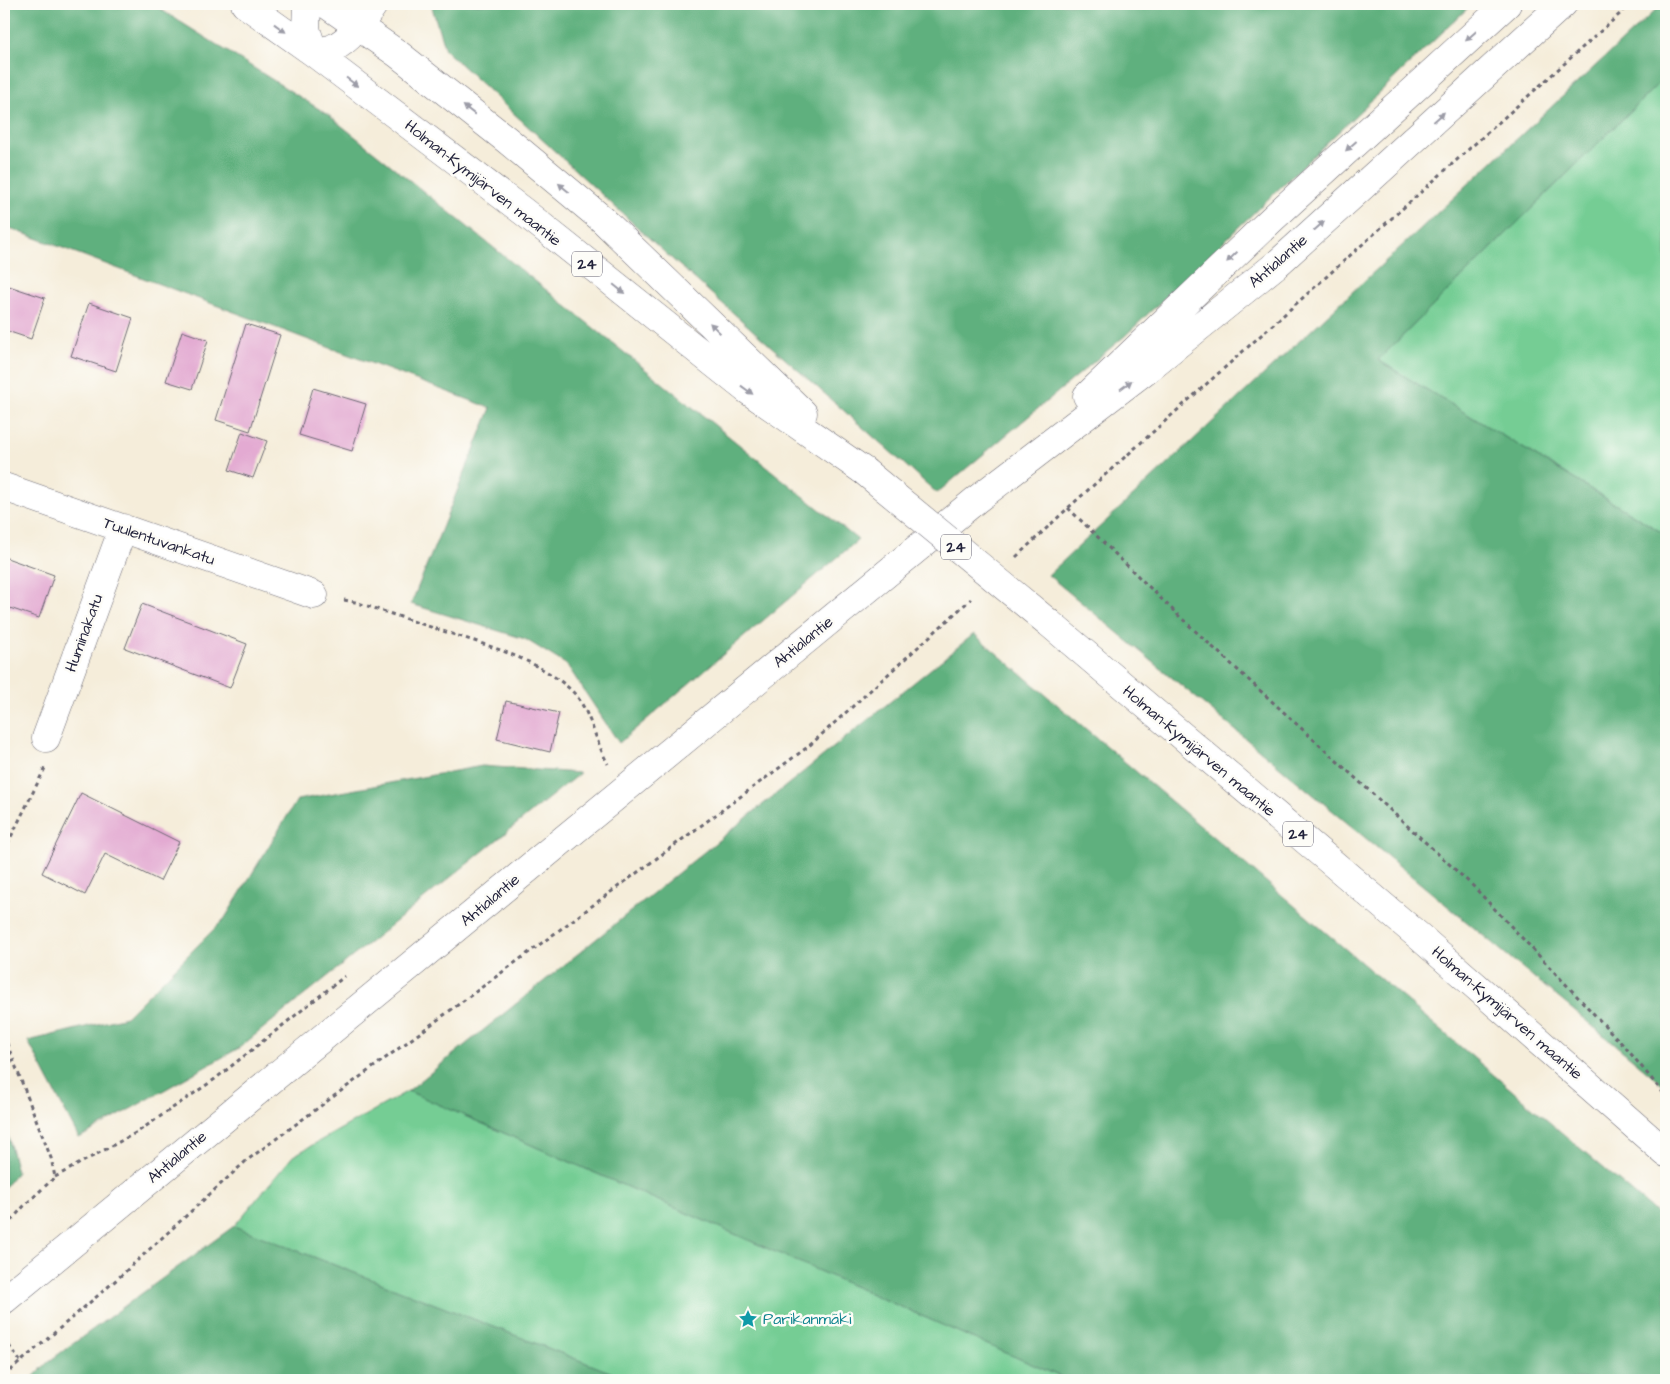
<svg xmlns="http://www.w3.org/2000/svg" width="1670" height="1384" font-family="'Architects Daughter',sans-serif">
  <rect width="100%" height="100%" fill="#fdfcf7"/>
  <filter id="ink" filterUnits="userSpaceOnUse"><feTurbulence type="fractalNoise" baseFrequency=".02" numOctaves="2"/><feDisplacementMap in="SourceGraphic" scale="10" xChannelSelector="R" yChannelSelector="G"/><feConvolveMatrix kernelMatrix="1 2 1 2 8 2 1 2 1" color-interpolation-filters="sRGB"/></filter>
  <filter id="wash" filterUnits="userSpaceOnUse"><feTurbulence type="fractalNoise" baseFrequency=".0096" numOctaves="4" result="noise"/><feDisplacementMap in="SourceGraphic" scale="20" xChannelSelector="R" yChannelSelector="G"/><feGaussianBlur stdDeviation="1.12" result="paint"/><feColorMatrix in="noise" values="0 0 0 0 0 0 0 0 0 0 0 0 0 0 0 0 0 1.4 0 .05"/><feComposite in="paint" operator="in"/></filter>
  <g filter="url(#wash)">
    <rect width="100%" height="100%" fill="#f5edda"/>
    <!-- green -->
    <path fill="#74cd94" stroke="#4b7868" d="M1666,76v459l-288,-175z
      M408,1091l660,289h-438l-396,-154 59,-70z"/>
    <!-- forest -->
    <path fill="#5fb07e" stroke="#40695c" d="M4,4h148l175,110 531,426 -239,203 -52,-78 -42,-26 -114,-35 80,-196 -487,-182z
      M431,4h1041l-346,331 -189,158 -274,-242 -218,-201z
      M1662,4h4v72l-288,284 288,175v552l-618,-512z
      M974,634l692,587v159h-598l-660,-289z
      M482,766l98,7 -341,275 -160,90 -51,-97 98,-24 99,-99 72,-118z
      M4,1120l13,52 -13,16z
      M234,1226l396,154h-600l18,-18z"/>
    <g id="blocks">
      <!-- building -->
      <path fill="#e3aad2" d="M6,285l39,13 -14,41 -27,-9v-37z
        M89,303l44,15 -17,53 -45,-15z
        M246,324l34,11 -30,96 -34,-11z
        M182,331l26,9 -16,49 -26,-8z
        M313,388l53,16 -14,47 -53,-16z
        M242,432l25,9 -14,37 -24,-8z
        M4,557l50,18 -15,43 -35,-12z
        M142,604l105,40 -17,44 -105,-40z
        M506,701l53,12 -9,39 -53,-13z
        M81,793l98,49 -19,39 -55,-27 -20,41 -43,-22z"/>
    </g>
  </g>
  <g filter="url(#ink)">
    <use href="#blocks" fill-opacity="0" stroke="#6c6973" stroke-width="1"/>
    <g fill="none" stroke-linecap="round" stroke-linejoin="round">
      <!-- minor casing -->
      <g stroke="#6c6973" stroke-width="29">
        <path id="minor" d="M4,487l310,108
          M46,738l77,-210"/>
      </g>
      <!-- major casing -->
      <g stroke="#6c6973" stroke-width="29">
        <path id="major" d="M1087,396l184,-176 236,-216
          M4,1300l972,-800 170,-130 131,-106 286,-260"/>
      </g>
      <!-- highway casing -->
      <g stroke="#6c6973" stroke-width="29">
        <path id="highway" d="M245,4l69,49 210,159 222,177 118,82
          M307,4l-1,25 8,24
          M326,4l72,50 109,86 95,79 201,194
          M314,53c6,-2 13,-3 19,-5 19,-9 30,-28 41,-44
          M1049,623l372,315 245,215"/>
      </g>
      <!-- path -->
      <path stroke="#6c6973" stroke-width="3" stroke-dasharray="4 4" stroke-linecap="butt" d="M1068,508l111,108 294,270 153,162 40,48
        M1016,557l52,-49 563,-504
        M344,600l11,2c31,10 63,21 94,31 41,13 93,28 124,59 16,16 23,51 35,72
        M4,851l41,-83
        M4,1036l47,122 4,19 -31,29 -20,23
        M55,1177l84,-46 76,-52 130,-103
        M4,1339l16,22
        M4,1376l112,-96 130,-119 563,-415 162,-147"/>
      <!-- minor -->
      <use href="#minor" stroke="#fff" stroke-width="28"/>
      <!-- major -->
      <use href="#major" stroke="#fff" stroke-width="28"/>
      <!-- highway -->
      <use href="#highway" stroke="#fff" stroke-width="28"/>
      <!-- highway-bridge casing -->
      <g stroke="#6c6973" stroke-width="29" stroke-linecap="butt">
        <path id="highway-bridge" d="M864,471l185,152"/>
      </g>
      <!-- highway-bridge -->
      <use href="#highway-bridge" stroke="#fff" stroke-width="28"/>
    </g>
    <!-- one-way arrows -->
    <defs><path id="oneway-solid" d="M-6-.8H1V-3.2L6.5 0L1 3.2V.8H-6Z" transform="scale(1.25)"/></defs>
    <g fill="#9c9ca7">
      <use href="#oneway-solid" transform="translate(280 28) rotate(36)"/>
      <use href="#oneway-solid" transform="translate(1471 36) rotate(138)"/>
      <use href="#oneway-solid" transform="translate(352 82) rotate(37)"/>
      <use href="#oneway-solid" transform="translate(469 110) rotate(-142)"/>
      <use href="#oneway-solid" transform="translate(1439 117) rotate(-42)"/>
      <use href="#oneway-solid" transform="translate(1351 146) rotate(138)"/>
      <use href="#oneway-solid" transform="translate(564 188) rotate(-140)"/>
      <use href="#oneway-solid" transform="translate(1319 226) rotate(-42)"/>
      <use href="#oneway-solid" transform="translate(1232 257) rotate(136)"/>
      <use href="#oneway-solid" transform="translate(619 289) rotate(39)"/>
      <use href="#oneway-solid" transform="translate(715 328) rotate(-136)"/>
      <use href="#oneway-solid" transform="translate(1126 385) rotate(-37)"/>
      <use href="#oneway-solid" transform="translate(747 390) rotate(36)"/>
    </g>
  </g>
  <!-- icons -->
  <defs>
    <g id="sight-bare" transform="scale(1.5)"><path d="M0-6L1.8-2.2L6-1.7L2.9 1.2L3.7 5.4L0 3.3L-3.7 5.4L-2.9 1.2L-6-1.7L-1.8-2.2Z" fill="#0f9aa8" stroke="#fdfcf7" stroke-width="2.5" paint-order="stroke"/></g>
  </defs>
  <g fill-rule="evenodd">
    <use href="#sight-bare" x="748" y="1319"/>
  </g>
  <g text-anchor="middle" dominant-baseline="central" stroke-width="5" stroke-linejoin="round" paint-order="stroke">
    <!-- shield labels -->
    <g fill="#fdfcf7" stroke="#646373" stroke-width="1">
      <rect x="572" y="251.5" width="30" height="25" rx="4"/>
      <rect x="941" y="534.5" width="30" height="25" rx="4"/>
      <rect x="1283" y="821.5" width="30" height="25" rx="4"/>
    </g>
    <g font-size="15" font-weight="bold" fill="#22223b">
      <text x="587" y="264">24</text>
      <text x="956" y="547">24</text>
      <text x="1298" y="834">24</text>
    </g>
    <!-- street labels -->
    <g font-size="16" fill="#22223b" stroke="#fdfcf7">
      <text transform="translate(483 183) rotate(38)">Holman–Kymijärven maantie</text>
      <text transform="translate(1278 261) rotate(-41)">Ahtialantie</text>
      <text transform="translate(159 541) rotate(19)">Tuulentuvankatu</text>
      <text transform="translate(84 633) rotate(-70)">Huminakatu</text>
      <text transform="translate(803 642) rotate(-39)">Ahtialantie</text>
      <text transform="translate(1199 751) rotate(40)">Holman–Kymijärven maantie</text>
      <text transform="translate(490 900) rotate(-40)">Ahtialantie</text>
      <text transform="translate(1507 1013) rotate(41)">Holman–Kymijärven maantie</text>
      <text transform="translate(177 1157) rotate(-40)">Ahtialantie</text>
    </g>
    <!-- culture labels -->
    <g font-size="16" fill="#0d838f" stroke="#fdfcf7" text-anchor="start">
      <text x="763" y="1319">Parikanmäki</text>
    </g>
  </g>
  <!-- margin -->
  <rect width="1670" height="1384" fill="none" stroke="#fdfcf7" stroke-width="20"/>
</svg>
